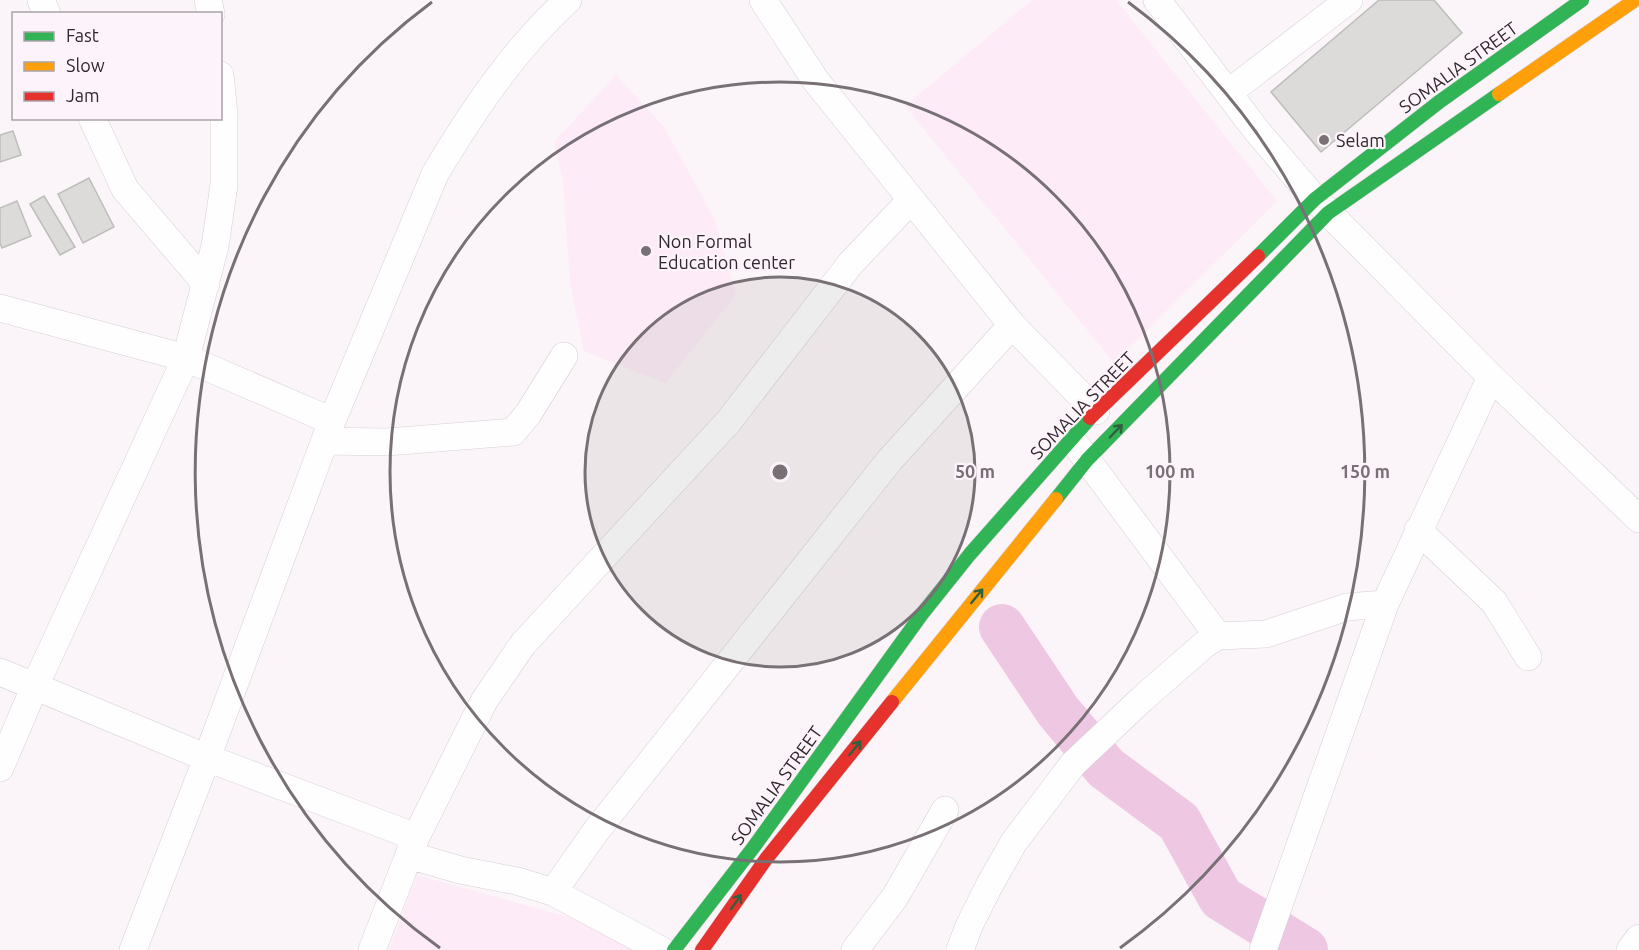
<svg xmlns="http://www.w3.org/2000/svg" width="1639" height="950" font-family="Ubuntu,sans-serif">
  <rect width="100%" height="100%" fill="#fbf5f9"/>
  <!-- built -->
  <path fill="#fdecf7" d="M1032,0h84l161,201 -163,162 -209,-257z
    M616,75l48,52 51,93 21,75 -71,88 -81,-32 -14,-68 -7,-102 -9,-39z
    M417,875l148,41 95,34h-271z"/>
  <g fill="none" stroke-linecap="round" stroke-linejoin="round">
    <!-- river -->
    <path stroke="#eec8e2" stroke-width="46" d="M1002,627l56,84 48,57 73,54 42,76 84,52"/>
  </g>
  <!-- building -->
  <path fill="#dcdbd9" stroke="#bdbdba" stroke-width="1.5" d="M1379,0h55l28,33 -141,119 -50,-60z
    M13,131l8,24 -21,7v-27z
    M89,178l25,49 -31,16 -25,-49z
    M44,196l31,51 -15,8 -30,-51z
    M17,201l14,35 -29,12 -2,-5v-35z"/>
  <g fill="none" stroke-linecap="round" stroke-linejoin="round">
    <!-- street casing -->
    <g stroke="#d6ced4" stroke-width="28">
      <path id="street" d="M41,0l6,14
        M208,0l3,14
        M763,0l53,81 196,244 84,86
        M1157,0l100,131 58,68 176,178 148,142
        M1228,93l121,-93
        M92,118l33,71 81,95
        M0,308l186,50 146,63
        M325,441l62,1 126,-10 15,-18 36,-58
        M1076,445l142,191
        M1418,530l76,72 34,55
        M0,672l207,86 209,79 -44,113
        M0,768l35,-82 151,-328 29,-112 9,-61v-71l-4,-39
        M416,837l68,-136 39,-57 205,-222 123,-159 60,-63
        M409,855l51,15 57,11 36,11 108,58
        M553,892l43,-61 293,-370 123,-136
        M133,950l74,-192 125,-337 103,-247c37,-62 79,-125 133,-174
        M855,950l40,-53 50,-87
        M960,950l9,-24 20,-40 25,-44 59,-78 69,-65 63,-55 13,-8 48,-2 81,-27 38,-3
        M1263,950l122,-346 106,-227
        M1630,950l9,-12"/>
    </g>
    <!-- fast casing -->
    <g stroke="#d6ced4" stroke-width="15">
      <path id="fast" d="M1258,256l57,-57 124,-97 143,-102
        M1056,499l31,-39 241,-247 171,-119
        M674,950l79,-102 169,-234 48,-60 120,-136"/>
    </g>
    <!-- slow casing -->
    <g stroke="#d6ced4" stroke-width="15">
      <path id="slow" d="M1499,94l136,-94
        M892,702l164,-203"/>
    </g>
    <!-- jam casing -->
    <g stroke="#d6ced4" stroke-width="15">
      <path id="jam" d="M1090,418l168,-162
        M702,950l64,-91 126,-157"/>
    </g>
    <!-- street -->
    <use href="#street" stroke="#fefefe" stroke-width="27"/>
    <!-- fast -->
    <use href="#fast" stroke="#30b455" stroke-width="14"/>
    <!-- slow -->
    <use href="#slow" stroke="#ff9f0a" stroke-width="14"/>
    <!-- jam -->
    <use href="#jam" stroke="#e5322d" stroke-width="14"/>
  </g>
  <!-- one-way arrows -->
  <defs><path id="oneway-shaft" d="M-6 0H5M1.5-3L5.5 0L1.5 3" fill="none" stroke-width="1.6" stroke-linecap="round" stroke-linejoin="round" transform="scale(1.5)"/></defs>
  <g stroke="#31603e">
    <use href="#oneway-shaft" transform="translate(1116 431) rotate(-46)"/>
    <use href="#oneway-shaft" transform="translate(977 596) rotate(-51)"/>
    <use href="#oneway-shaft" transform="translate(855 748) rotate(-51)"/>
    <use href="#oneway-shaft" transform="translate(736 902) rotate(-55)"/>
  </g>
  <!-- distance rings -->
  <circle cx="780" cy="472" r="195" fill="#787075" fill-opacity=".12"/>
  <g fill="none" stroke="#787075" stroke-width="3">
    <circle cx="780" cy="472" r="195"/>
    <circle cx="780" cy="472" r="390"/>
    <path d="M440 948A585 585 0 0 1 432 2M1128 2A585 585 0 0 1 1120 948"/>
  </g>
  <!-- markers -->
  <g fill="#787075" stroke="#fdf3fa" stroke-width="2">
    <circle cx="1324" cy="140" r="6"/>
    <circle cx="646" cy="251" r="6"/>
  </g>
  <g text-anchor="middle" dominant-baseline="central" stroke-width="4.5" stroke-linejoin="round" paint-order="stroke">
    <!-- street labels -->
    <g font-size="18" fill="#31282e" stroke="#fdf3fa">
      <text transform="translate(1458 67) rotate(-36)">SOMALIA STREET</text>
      <text transform="translate(1082 405) rotate(-46)">SOMALIA STREET</text>
      <text transform="translate(776 785) rotate(-54)">SOMALIA STREET</text>
    </g>
    <!-- poi labels -->
    <g font-size="18" fill="#31282e" stroke="#fdf3fa" text-anchor="start">
      <text x="1336" y="140">Selam</text>
      <text x="658" y="241">Non Formal<tspan x="658" dy="21">Education center</tspan></text>
    </g>
  </g>
  <circle cx="780" cy="472" r="9" fill="#787075" stroke="#fdf3fa" stroke-width="3"/>
  <g font-size="18" text-anchor="middle" font-weight="bold" fill="#787075" stroke="#fdf3fa" stroke-width="4.5" stroke-linejoin="round" paint-order="stroke">
    <text x="975" y="478">50 m</text>
    <text x="1170" y="478">100 m</text>
    <text x="1365" y="478">150 m</text>
  </g>
  <!-- legend -->
  <rect x="12" y="12" width="210" height="108" fill="#fdf3fa" stroke="#aba2a8" stroke-width="1.5"/>
  <rect x="24" y="32" width="30" height="9" fill="#30b455" stroke="#aba2a8" stroke-width="1.5"/>
  <text x="66" y="42" font-size="18" fill="#31282e">Fast</text>
  <rect x="24" y="62" width="30" height="9" fill="#ff9f0a" stroke="#aba2a8" stroke-width="1.5"/>
  <text x="66" y="72" font-size="18" fill="#31282e">Slow</text>
  <rect x="24" y="92" width="30" height="9" fill="#e5322d" stroke="#aba2a8" stroke-width="1.5"/>
  <text x="66" y="102" font-size="18" fill="#31282e">Jam</text>
</svg>
